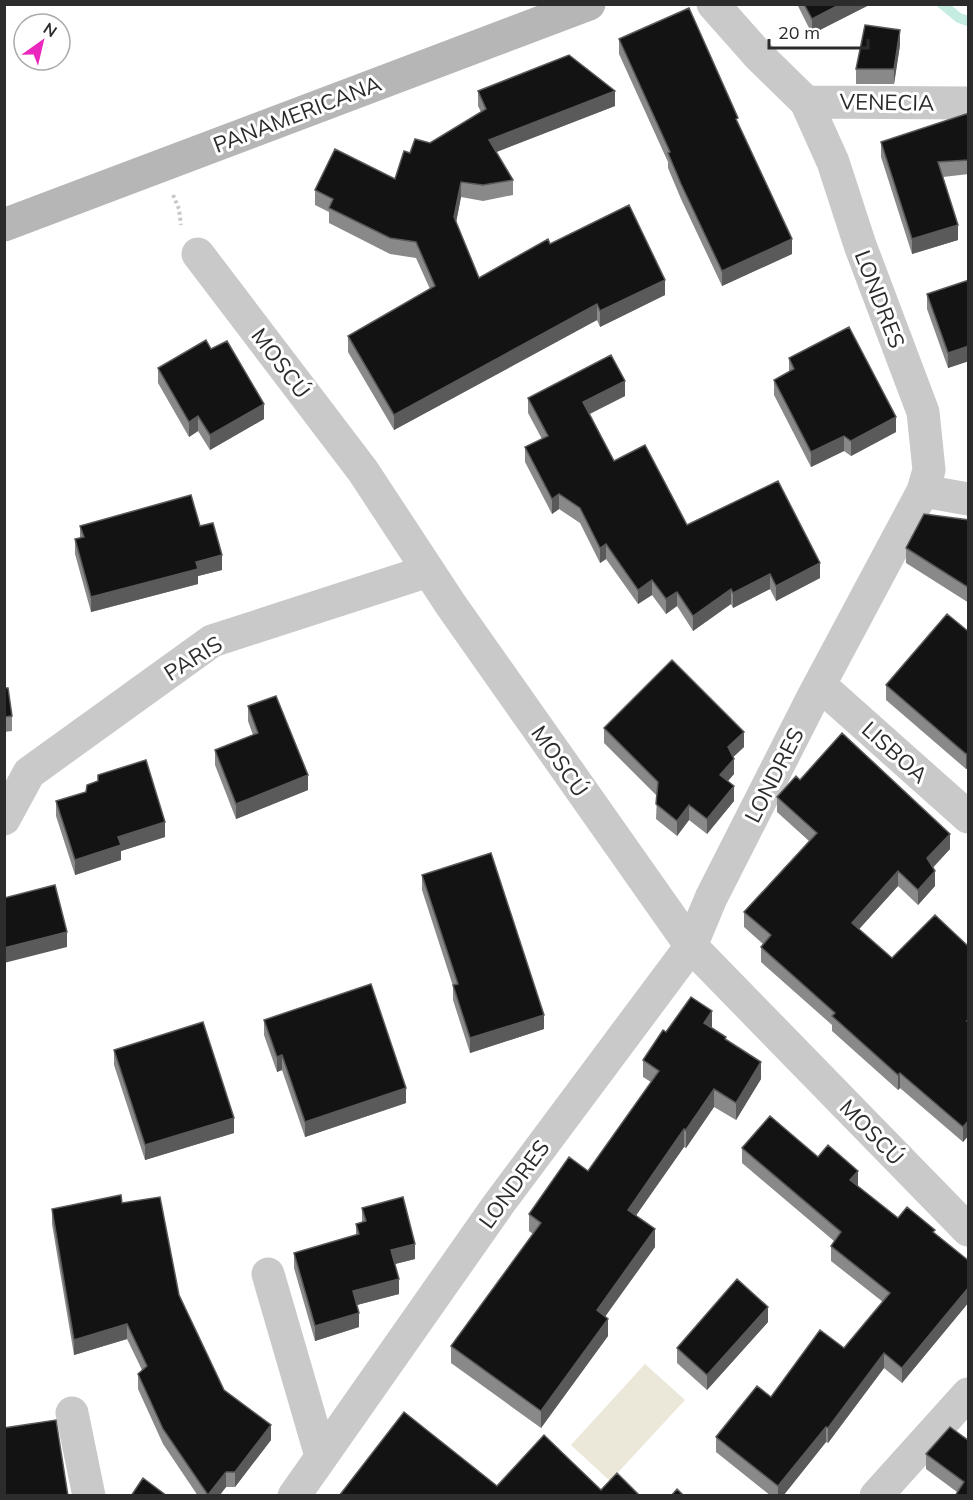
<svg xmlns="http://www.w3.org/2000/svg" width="973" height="1500" font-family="Mulish,sans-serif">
  <rect width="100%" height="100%" fill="#fff"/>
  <!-- grass -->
  <path fill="#ebe7d9" d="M645,1364l40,36 -75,81 -39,-36z"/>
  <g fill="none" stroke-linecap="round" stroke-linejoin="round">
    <!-- stream -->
    <path stroke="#c4ece0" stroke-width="10" d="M942,4l17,14 9,3"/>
    <!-- path -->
    <path stroke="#c9c9c9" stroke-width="4" stroke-dasharray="3 3" stroke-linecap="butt" d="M173,195l6,14 2,16"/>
    <!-- street -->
    <path stroke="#c9c9c9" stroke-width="33" d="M806,102l162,1
      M198,254l165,217 88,134 240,341 277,284
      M923,491l45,8
      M821,686l147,131
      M4,819l25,-46 183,-132 216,-70
      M268,1274l53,182
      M72,1413l17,83
      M294,1496l204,-291 193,-259 20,-48 102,-201 110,-206 6,-21 -6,-58 -63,-167 -27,-83 -27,-60 -47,-46 -46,-52
      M876,1496l92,-102"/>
    <!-- secondary -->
    <path stroke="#b6b6b6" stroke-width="33" d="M4,225l585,-221"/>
  </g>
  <!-- wall -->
  <path fill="#898989" d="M797,4h74l-59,30z
    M619,39l119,84 54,131 -70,32 -41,-87 -13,-31v-6l-49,-108z
    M900,45l-6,39h-38v-15z
    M478,91l137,15 -119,46 17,28v15l-30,6 -22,-4 -5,25 23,56 71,-34 115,51 -65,32 -3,-7 -203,110 -46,-78v-16l82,-47 -14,-31 -26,-4 -61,-31v-11l-14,-7v-15l80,-11 35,-36 51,-31 -3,-6z
    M969,113v61l-26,3 15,63 -46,14 -31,-97v-15z
    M969,280v81l-21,7 -21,-59v-15z
    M211,349l53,70 -54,31 -12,-19 -9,6 -31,-54v-15z
    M789,358l107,74 -45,24 -7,-5 -33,16 -37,-72v-15l15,-8z
    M625,396l-35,18 24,47 73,64 133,53 -44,23 -6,-12 -37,19 -2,-4 -38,27 -16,-25 -11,8 -14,-19 -14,9 -32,-45 -6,4 -20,-40 -21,-14 -7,5 -27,-52v-15l17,-8 -14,-26v-15z
    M969,520v83l-63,-40v-15z
    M80,526h120l22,44 -24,6v8l-107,28 -16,-58v-15l5,-1z
    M969,632v135l-3,2 -80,-69v-15z
    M4,688l8,28v15l-8,1z
    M248,706l60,84 -72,29 -21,-54v-15l38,-15 -5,-14z
    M604,728l140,19 -11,10 1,17 -6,7 6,20 -27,33 -18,-14 -12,16 -21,-17 1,-23 -53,-53z
    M800,780l150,69 -17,19 2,18 -17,19 -20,-19 -39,43 33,29 77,-11v188l-6,7 -63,-54 -2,2 -66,-59v-6l-71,-63v-15l2,-3 -19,-17v-15l65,-71 -32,-29v-15z
    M56,801l109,36 -44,14v9l-46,15 -19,-59z
    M422,875l122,154 -74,24 -17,-53v-14l-31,-96z
    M264,1020l142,83 -101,34 -23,-67 -5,2 -13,-37z
    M712,1028l14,11 35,40 -25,41 -22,-13 -28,41 -2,-1 -48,68 19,32 -50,69 3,20 -67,92 -90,-65v-17l82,-112 -4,-3v-17l59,-43 63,-89 -8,-5v-17l23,-28z
    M114,1050l120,83 -89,27 -31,-95z
    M742,1148l76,9 40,29 40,32 37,16 34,27v41l-67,81 -18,-15 -56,75 -2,-1 -43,54h-12l-55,-44v-15l55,-40 73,-49 39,-46 -52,-41v-15l3,-5 -92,-78z
    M122,1203l57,92 45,95 47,50 -36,47h-9l-7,9h-21l-35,-52 -25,-55v-15l4,-4 -15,-31 -53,16 -22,-131v-15z
    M362,1208l53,51 -20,5 4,30 -42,11 2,22 -44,14 -21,-73v-15l62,-18v-11l6,-2z
    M768,1322l-61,68 -30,-27v-15z
    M969,1441v55l-12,-4 -31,-23v-15z"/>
  <!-- shaded-wall -->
  <path fill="#5a5a5a" d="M841,4h30l-59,30v-15z
    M900,30v15l-6,39v-15z
    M615,91v15l-126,49v-15z
    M461,182v15l-7,36v-16z
    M958,225v15l-46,14v-15z
    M792,239v15l-70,32v-15z
    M665,280v15l-65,32v-16z
    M597,304v16l-203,110v-15z
    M969,346v15l-21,7v-15z
    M625,381v15l-42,21v-15z
    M264,404v15l-54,31v-15z
    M198,416v15l-9,6v-15z
    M896,417v15l-45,24v-15z
    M844,436v15l-33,16v-15z
    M559,494v15l-7,5v-15z
    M606,544v15l-6,4v-15z
    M222,555v15l-24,6v8l-107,28v-15l105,-35z
    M820,563v15l-44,23v-15z
    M770,574v15l-37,19v-15z
    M652,580v15l-14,9v-14z
    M731,589v15l-38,27v-15z
    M677,592v14l-11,8v-15z
    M744,732v15l-16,15v-15z
    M969,752v15l-3,2v-15z
    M734,759v15l-14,16v-15z
    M308,775v15l-72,29v-15z
    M734,786v15l-27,33v-15z
    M689,805v15l-12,16v-15z
    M165,822v15l-44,14v9l-46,15v-15l43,-23z
    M950,834v15l-23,24v-15z
    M898,871v15l-46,51v-14z
    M935,871v15l-17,19v-15z
    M67,932v15l-63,16v-15z
    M712,1011v17l-8,-5z
    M544,1015v14l-74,24v-15z
    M282,1055v15l-5,2v-15z
    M761,1062v17l-25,41v-17z
    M900,1073v15l-2,2v-15z
    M406,1088v15l-101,34v-15z
    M714,1089v18l-28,41v-18z
    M234,1118v15l-89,27v-15z
    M969,1120v15l-6,7v-15z
    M684,1129v18l-56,80v-17z
    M858,1171v15l-8,9v-15z
    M655,1229v18l-58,81v-18z
    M415,1244v15l-24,6v-15z
    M399,1279v15l-46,12v-15z
    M969,1287v15l-67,81v-15z
    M768,1307v15l-61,68v-15z
    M359,1313v14l-44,14v-15z
    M608,1319v17l-67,92v-17z
    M127,1324v15l-53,16v-15z
    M884,1353v15l-56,75v-15z
    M271,1425v15l-36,47v-15z
    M826,1427v15l-43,54h-5v-10z
    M226,1472v15l-7,9h-11z"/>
  <!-- building -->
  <path fill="#131313" stroke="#5a5a5a" stroke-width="1.5" d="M804,4h37l-29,15z
    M689,8l49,110 -2,1 56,120 -70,32 -41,-87 -13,-31 2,-1 -51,-113z
    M865,25l35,5 -6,39h-38z
    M569,55l46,36 -126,49 24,40 -30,5 -22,-3 -7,35 25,61 69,-39 2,5 79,-39 36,75 -65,31 -3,-7 -203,111 -46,-79 87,-50 -19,-44 -26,-4 -61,-30 4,-9 -18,-9 20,-41 60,30 9,-28 6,2 5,-14 15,4 56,-34 -8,-18z
    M969,113v47l-31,2 20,63 -46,14 -31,-97z
    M969,280v66l-21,7 -21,-59z
    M849,327l47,90 -45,24 -7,-5 -33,16 -37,-72 20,-11 -5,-11z
    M206,340l5,9 16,-8 37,63 -54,31 -12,-19 -9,6 -31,-54z
    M611,355l14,26 -42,21 31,59 31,-16 42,80 91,-44 42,82 -44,23 -6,-12 -37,19 -2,-4 -38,27 -16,-24 -11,7 -14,-19 -14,10 -32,-46 -6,4 -20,-40 -21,-14 -7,5 -27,-52 23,-11 -20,-38z
    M191,495l9,31 13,-3 9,32 -26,7 2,7 -107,28 -16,-58 9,-2 -4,-11z
    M924,514l45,6v68l-63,-40z
    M947,614l22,18v120l-3,2 -80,-69z
    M672,660l72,72 -16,15 6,12 -14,16 14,11 -27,33 -18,-14 -12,16 -21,-17 2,-22 -54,-54z
    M4,688h4l4,28 -8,1z
    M276,696l32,79 -72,29 -21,-54 43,-17 -10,-27z
    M842,733l108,101 -23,24 8,13 -17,19 -20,-19 -46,52 40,35 43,-43 34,32v73l-2,1 2,1v98l-6,7 -63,-54 -2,2 -66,-59 3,-3 -74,-66 10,-12 -27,-23 73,-79 -40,-36 19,-21 4,4z
    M146,760l19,62 -47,15 3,8 -46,15 -19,-59 30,-9 1,-7 11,-4v-6z
    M491,853l53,162 -74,23 -17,-53 5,-1 -36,-109z
    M55,885l12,47 -63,16v-50z
    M371,984l35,104 -101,34 -23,-67 -5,2 -13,-37z
    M691,997l21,14 -8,12 22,14 -1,2 36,23 -25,41 -22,-14 -28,41 -2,-1 -56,81 27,19 -58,81 11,9 -67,92 -90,-65 90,-123 -12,-9 40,-57 19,14 71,-100 -16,-11 20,-30 3,2z
    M203,1022l31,96 -89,27 -31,-95z
    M770,1116l48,41 10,-12 30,26 -8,9 48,38 9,-11 28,23 -2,2 36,29v26l-67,81 -18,-15 -56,75 -2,-1 -48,59 -62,-49 41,-51 14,11 49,-67 24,18 46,-55 -59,-47 10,-14 -99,-84z
    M121,1195l1,8 38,-6 19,98 45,95 47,35 -36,47h-9l-18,23 -45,-66 -25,-55 9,-8 -20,-42 -53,16 -22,-131z
    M403,1197l12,47 -24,6 8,29 -46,12 6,22 -44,13 -21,-73 65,-19 -3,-10 10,-3 -4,-13z
    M737,1279l31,28 -61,68 -30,-27z
    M404,1412l93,74 47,-51 57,55 16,-17 23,23h-301z
    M56,1420l12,76h-64v-68z
    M950,1427l19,14v55h-14l9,-14 -38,-28z
    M143,1478l24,18h-36z
    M677,1489l7,7h-13z"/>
  <g text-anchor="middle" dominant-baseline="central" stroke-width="6" stroke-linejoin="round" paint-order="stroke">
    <!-- street labels -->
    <g font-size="22" fill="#2c2c2c" stroke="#fff">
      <text transform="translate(887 102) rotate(1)">VENECIA</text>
      <text transform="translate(297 114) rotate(-21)">PANAMERICANA</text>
      <text transform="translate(880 299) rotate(69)">LONDRES</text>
      <text transform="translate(281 363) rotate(53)">MOSCÚ</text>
      <text transform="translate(193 658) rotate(-32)">PARIS</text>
      <text transform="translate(895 752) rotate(42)">LISBOA</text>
      <text transform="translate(560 761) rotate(55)">MOSCÚ</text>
      <text transform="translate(774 775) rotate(-63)">LONDRES</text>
      <text transform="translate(872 1132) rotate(46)">MOSCÚ</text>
      <text transform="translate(514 1184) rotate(-54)">LONDRES</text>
    </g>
  </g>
  <!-- border -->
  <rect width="973" height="1500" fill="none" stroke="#2c2c2c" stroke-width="12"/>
  <!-- north arrow -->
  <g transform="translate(42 42) rotate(34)"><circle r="28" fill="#ffffff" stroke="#ababab" stroke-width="1.5"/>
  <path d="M0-4.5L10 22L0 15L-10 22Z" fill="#eb27bd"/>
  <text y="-9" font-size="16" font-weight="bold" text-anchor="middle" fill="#2c2c2c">N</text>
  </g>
  <!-- scale -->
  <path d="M769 39v9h99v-9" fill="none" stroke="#2c2c2c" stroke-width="3"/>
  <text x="778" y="39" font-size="18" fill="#2c2c2c" stroke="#ffffff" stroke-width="4.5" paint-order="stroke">20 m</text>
</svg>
